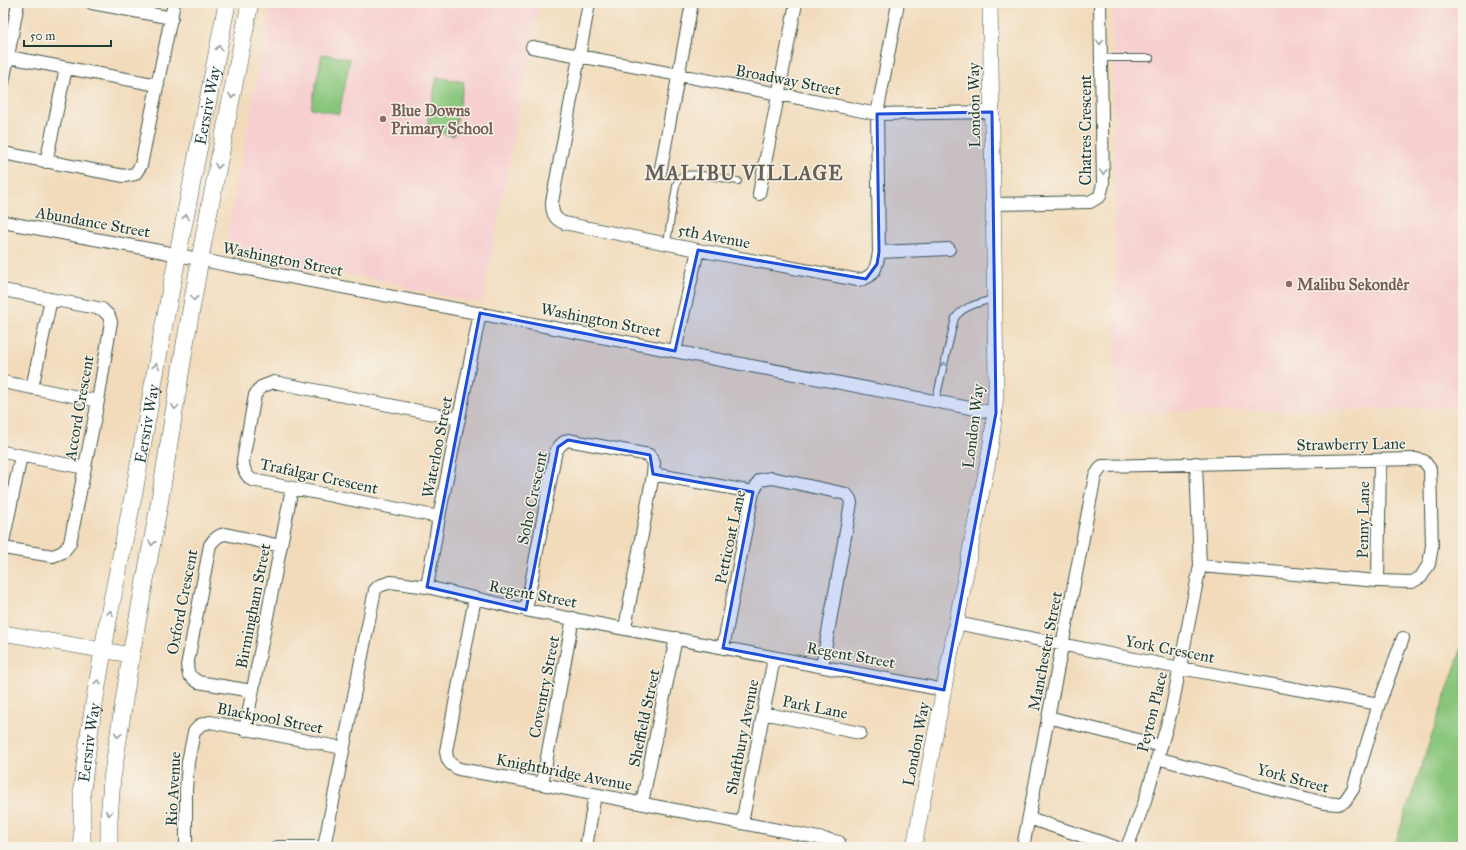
<svg xmlns="http://www.w3.org/2000/svg" width="1466" height="850" font-family="'IM FELL Great Primer',serif">
  <rect width="100%" height="100%" fill="#f7f3e8"/>
  <filter id="ink" filterUnits="userSpaceOnUse"><feTurbulence type="fractalNoise" baseFrequency=".025" numOctaves="2"/><feDisplacementMap in="SourceGraphic" scale="8" xChannelSelector="R" yChannelSelector="G"/><feConvolveMatrix kernelMatrix="1 2 1 2 8 2 1 2 1" color-interpolation-filters="sRGB"/></filter>
  <filter id="wash" filterUnits="userSpaceOnUse"><feTurbulence type="fractalNoise" baseFrequency=".012" numOctaves="4" result="noise"/><feDisplacementMap in="SourceGraphic" scale="16" xChannelSelector="R" yChannelSelector="G"/><feGaussianBlur stdDeviation="0.9" result="paint"/><feColorMatrix in="noise" values="0 0 0 0 0 0 0 0 0 0 0 0 0 0 0 0 0 1.4 0 .05"/><feComposite in="paint" operator="in"/></filter>
  <g filter="url(#wash)">
    <rect width="100%" height="100%" fill="#f2dbbb"/>
    <!-- built -->
    <path fill="#f7cfd1" d="M272,3h268l-58,300 -77,-15v-3l-98,-19 -1,3 -65,-13 -14,-20z
      M1112,3h351v404l-347,6 -1,-252z"/>
    <!-- green -->
    <path fill="#89c67c" stroke="#548258" d="M322,54l28,5 -11,55 -28,-6z
      M437,77l27,5 -10,54 -28,-6z
      M1463,644v203h-69z"/>
  </g>
  <g filter="url(#ink)">
    <g fill="none" stroke-linecap="round" stroke-linejoin="round">
      <!-- service casing -->
      <g stroke="#3f5548" stroke-width="8">
        <path id="service" d="M1101,58h49
          M667,243l9,-57c1,-4 2,-8 6,-10 9,-5 44,3 56,5
          M935,403l20,-85c9,-13 26,-15 40,-20"/>
      </g>
      <!-- minor casing -->
      <g stroke="#3f5548" stroke-width="14">
        <path id="minor" d="M92,3l80,15
          M589,3l-37,199c0,11 2,17 12,21l134,27 160,30c17,-2 19,-14 21,-28l-2,-138 21,-111
          M532,47l247,47 98,20 115,-2
          M3,56l155,29
          M3,83l15,-80
          M3,153l121,23 11,-2 6,-9 33,-162
          M46,162l20,-94
          M660,173l32,-170
          M759,194l37,-191
          M993,204l97,-2 10,-6 3,-12 -3,-181
          M3,222l156,29 63,13 774,149
          M879,252l70,-3
          M3,290l99,19 7,7 2,6 -13,79 -28,142 -7,9 -10,4 -50,-8
          M675,351l23,-101
          M3,382l95,19
          M32,388l19,-89
          M3,452l82,16
          M653,474l100,18
          M439,517l-187,-37c-7,-5 -9,-12 -9,-20l12,-65 6,-8 13,-5 185,37
          M3,542l18,-86
          M1378,581l2,-121
          M427,587l12,-70 41,-204
          M475,598l-29,153c1,10 4,14 13,18l83,15 297,58
          M526,610l29,-155c2,-7 6,-12 13,-15l81,15 5,8 -1,11 -28,154
          M956,623l224,45 199,36
          M723,648l30,-156 7,-12 12,-2 74,16 4,5 1,4 -29,163
          M252,691l-54,-9 -9,-7 -2,-9 23,-121c4,-6 8,-10 15,-11l56,12
          M763,713l97,20
          M1048,717l113,29
          M245,730l47,-242
          M1157,758l167,45 14,1 7,-3 8,-12 26,-85 24,-66
          M542,784l31,-166
          M642,803l34,-165
          M1029,818l86,29
          M742,823l32,-165
          M186,847v-57l2,-28 6,-30 6,-7 10,-3 133,26
          M277,847h50
          M324,847l51,-257 4,-4 12,-4 36,5 99,23 418,80
          M586,847l9,-52
          M1023,847l72,-371 7,-10 314,-7 8,2 6,8 2,77 -3,18 -8,13 -9,5 -34,-1 -178,-15
          M1127,847l17,-43 27,-92 29,-146 -4,-103"/>
      </g>
      <!-- tertiary casing -->
      <g stroke="#3f5548" stroke-width="16">
        <path id="tertiary" d="M3,633l128,22
          M914,847l63,-333c10,-44 19,-88 19,-134l-6,-377"/>
      </g>
      <!-- secondary casing -->
      <g stroke="#3f5548" stroke-width="18">
        <g id="secondary">
          <path id="s1" d="M82,847v-57l8,-62 19,-113 26,-128 26,-147 66,-337"/>
          <path d="M109,847v-27l3,-41 19,-124 28,-150 26,-161 19,-107 46,-234"/>
        </g>
      </g>
      <!-- service -->
      <use href="#service" stroke="#fff" stroke-width="6"/>
      <!-- minor -->
      <use href="#minor" stroke="#fff" stroke-width="12"/>
      <!-- tertiary -->
      <use href="#tertiary" stroke="#fff" stroke-width="15"/>
      <!-- secondary -->
      <use href="#secondary" stroke="#fff" stroke-width="17"/>
    </g>
    <!-- one-way arrows -->
    <defs><path id="oneway-chevron" d="M-2-3.5L2.5 0L-2 3.5" fill="none" stroke-width="1.6" stroke-linecap="round" stroke-linejoin="round"/></defs>
    <g stroke="#8f9e9a">
      <use href="#oneway-chevron" transform="translate(1100 42) rotate(89)"/>
      <use href="#oneway-chevron" transform="translate(219 48) rotate(-79)"/>
      <use href="#oneway-chevron" transform="translate(232 96) rotate(101)"/>
      <use href="#oneway-chevron" transform="translate(218 166) rotate(101)"/>
      <use href="#oneway-chevron" transform="translate(1103 172) rotate(89)"/>
      <use href="#oneway-chevron" transform="translate(186 217) rotate(-79)"/>
      <use href="#oneway-chevron" transform="translate(194 298) rotate(101)"/>
      <use href="#oneway-chevron" transform="translate(944 365) rotate(-77)"/>
      <use href="#oneway-chevron" transform="translate(156 366) rotate(-80)"/>
      <use href="#oneway-chevron" transform="translate(175 407) rotate(98)"/>
      <use href="#oneway-chevron" transform="translate(152 543) rotate(101)"/>
      <use href="#oneway-chevron" transform="translate(110 613) rotate(-80)"/>
      <use href="#oneway-chevron" transform="translate(98 682) rotate(-80)"/>
      <use href="#oneway-chevron" transform="translate(118 735) rotate(99)"/>
      <use href="#oneway-chevron" transform="translate(109 813) rotate(94)"/>
    </g>
  </g>
  <!-- marked area -->
  <path fill="#1d4ed8" fill-opacity="0.2" stroke="#1d4ed8" stroke-width="3" stroke-linejoin="round" d="M992,112l4,301 -52,277 -221,-42 30,-156 -100,-18 -3,-19 -82,-15 -10,7 -32,163 -99,-23 53,-274 195,38 23,-101 168,29 11,-15 2,-12 -2,-138z"/>
  <!-- markers -->
  <g fill="#8d6e63" stroke="#f7f3e8" stroke-width="1.5">
    <circle cx="383" cy="119" r="4"/>
    <circle cx="1289" cy="284" r="4"/>
  </g>
  <g text-anchor="middle" dominant-baseline="central" stroke-width="3" stroke-linejoin="round" paint-order="stroke">
    <!-- street labels -->
    <g font-size="16" fill="#1f3d34" stroke="#f7f3e8">
      <text transform="translate(788 80) rotate(11)">Broadway Street</text>
      <text transform="translate(974 105) rotate(-91)">London Way</text>
      <text stroke="none"><textPath href="#s1" startOffset="753">Eersriv Way</textPath></text>
      <text transform="translate(1085 130) rotate(-90)">Chatres Crescent</text>
      <text transform="translate(93 222) rotate(10)">Abundance Street</text>
      <text transform="translate(714 236) rotate(11)">5th Avenue</text>
      <text transform="translate(283 259) rotate(11)">Washington Street</text>
      <text transform="translate(601 320) rotate(11)">Washington Street</text>
      <text transform="translate(79 408) rotate(-80)">Accord Crescent</text>
      <text stroke="none"><textPath href="#s1" startOffset="429">Eersriv Way</textPath></text>
      <text transform="translate(973 426) rotate(-83)">London Way</text>
      <text transform="translate(1351 444) rotate(-1)">Strawberry Lane</text>
      <text transform="translate(437 447) rotate(-79)">Waterloo Street</text>
      <text transform="translate(319 476) rotate(12)">Trafalgar Crescent</text>
      <text transform="translate(532 498) rotate(-78)">Soho Crescent</text>
      <text transform="translate(1363 520) rotate(-89)">Penny Lane</text>
      <text transform="translate(730 537) rotate(-78)">Petticoat Lane</text>
      <text transform="translate(533 594) rotate(11)">Regent Street</text>
      <text transform="translate(182 602) rotate(-79)">Oxford Crescent</text>
      <text transform="translate(253 606) rotate(-79)">Birmingham Street</text>
      <text transform="translate(1170 649) rotate(11)">York Crescent</text>
      <text transform="translate(1045 651) rotate(-79)">Manchester Street</text>
      <text transform="translate(851 655) rotate(10)">Regent Street</text>
      <text transform="translate(544 687) rotate(-79)">Coventry Street</text>
      <text transform="translate(815 707) rotate(11)">Park Lane</text>
      <text transform="translate(1152 712) rotate(-76)">Peyton Place</text>
      <text transform="translate(270 718) rotate(11)">Blackpool Street</text>
      <text transform="translate(644 718) rotate(-78)">Sheffield Street</text>
      <text transform="translate(742 737) rotate(-79)">Shaftbury Avenue</text>
      <text stroke="none"><textPath href="#s1" startOffset="105">Eersriv Way</textPath></text>
      <text transform="translate(916 744) rotate(-79)">London Way</text>
      <text transform="translate(564 772) rotate(11)">Knightbridge Avenue</text>
      <text transform="translate(1293 778) rotate(15)">York Street</text>
      <text transform="translate(173 789) rotate(-87)">Rio Avenue</text>
    </g>
    <!-- education labels -->
    <g font-size="16" font-weight="bold" fill="#785e54" stroke="#f7f3e8" text-anchor="start">
      <text x="391" y="110">Blue Downs<tspan x="391" dy="18">Primary School</tspan></text>
      <text x="1297" y="284">Malibu Sekondêr</text>
    </g>
    <!-- district labels -->
    <g font-size="20" font-weight="bold" letter-spacing="1" fill="#676057" stroke="#f7f3e8">
      <text x="744" y="173">MALIBU VILLAGE</text>
    </g>
  </g>
  <!-- margin -->
  <rect width="1466" height="850" fill="none" stroke="#f7f3e8" stroke-width="16"/>
  <!-- scale -->
  <path d="M24 40v6h87v-6" fill="none" stroke="#1f3d34" stroke-width="2"/>
  <text x="30" y="40" font-size="12" fill="#1f3d34" stroke="#f7f3e8" stroke-width="3" paint-order="stroke">50 m</text>
</svg>
